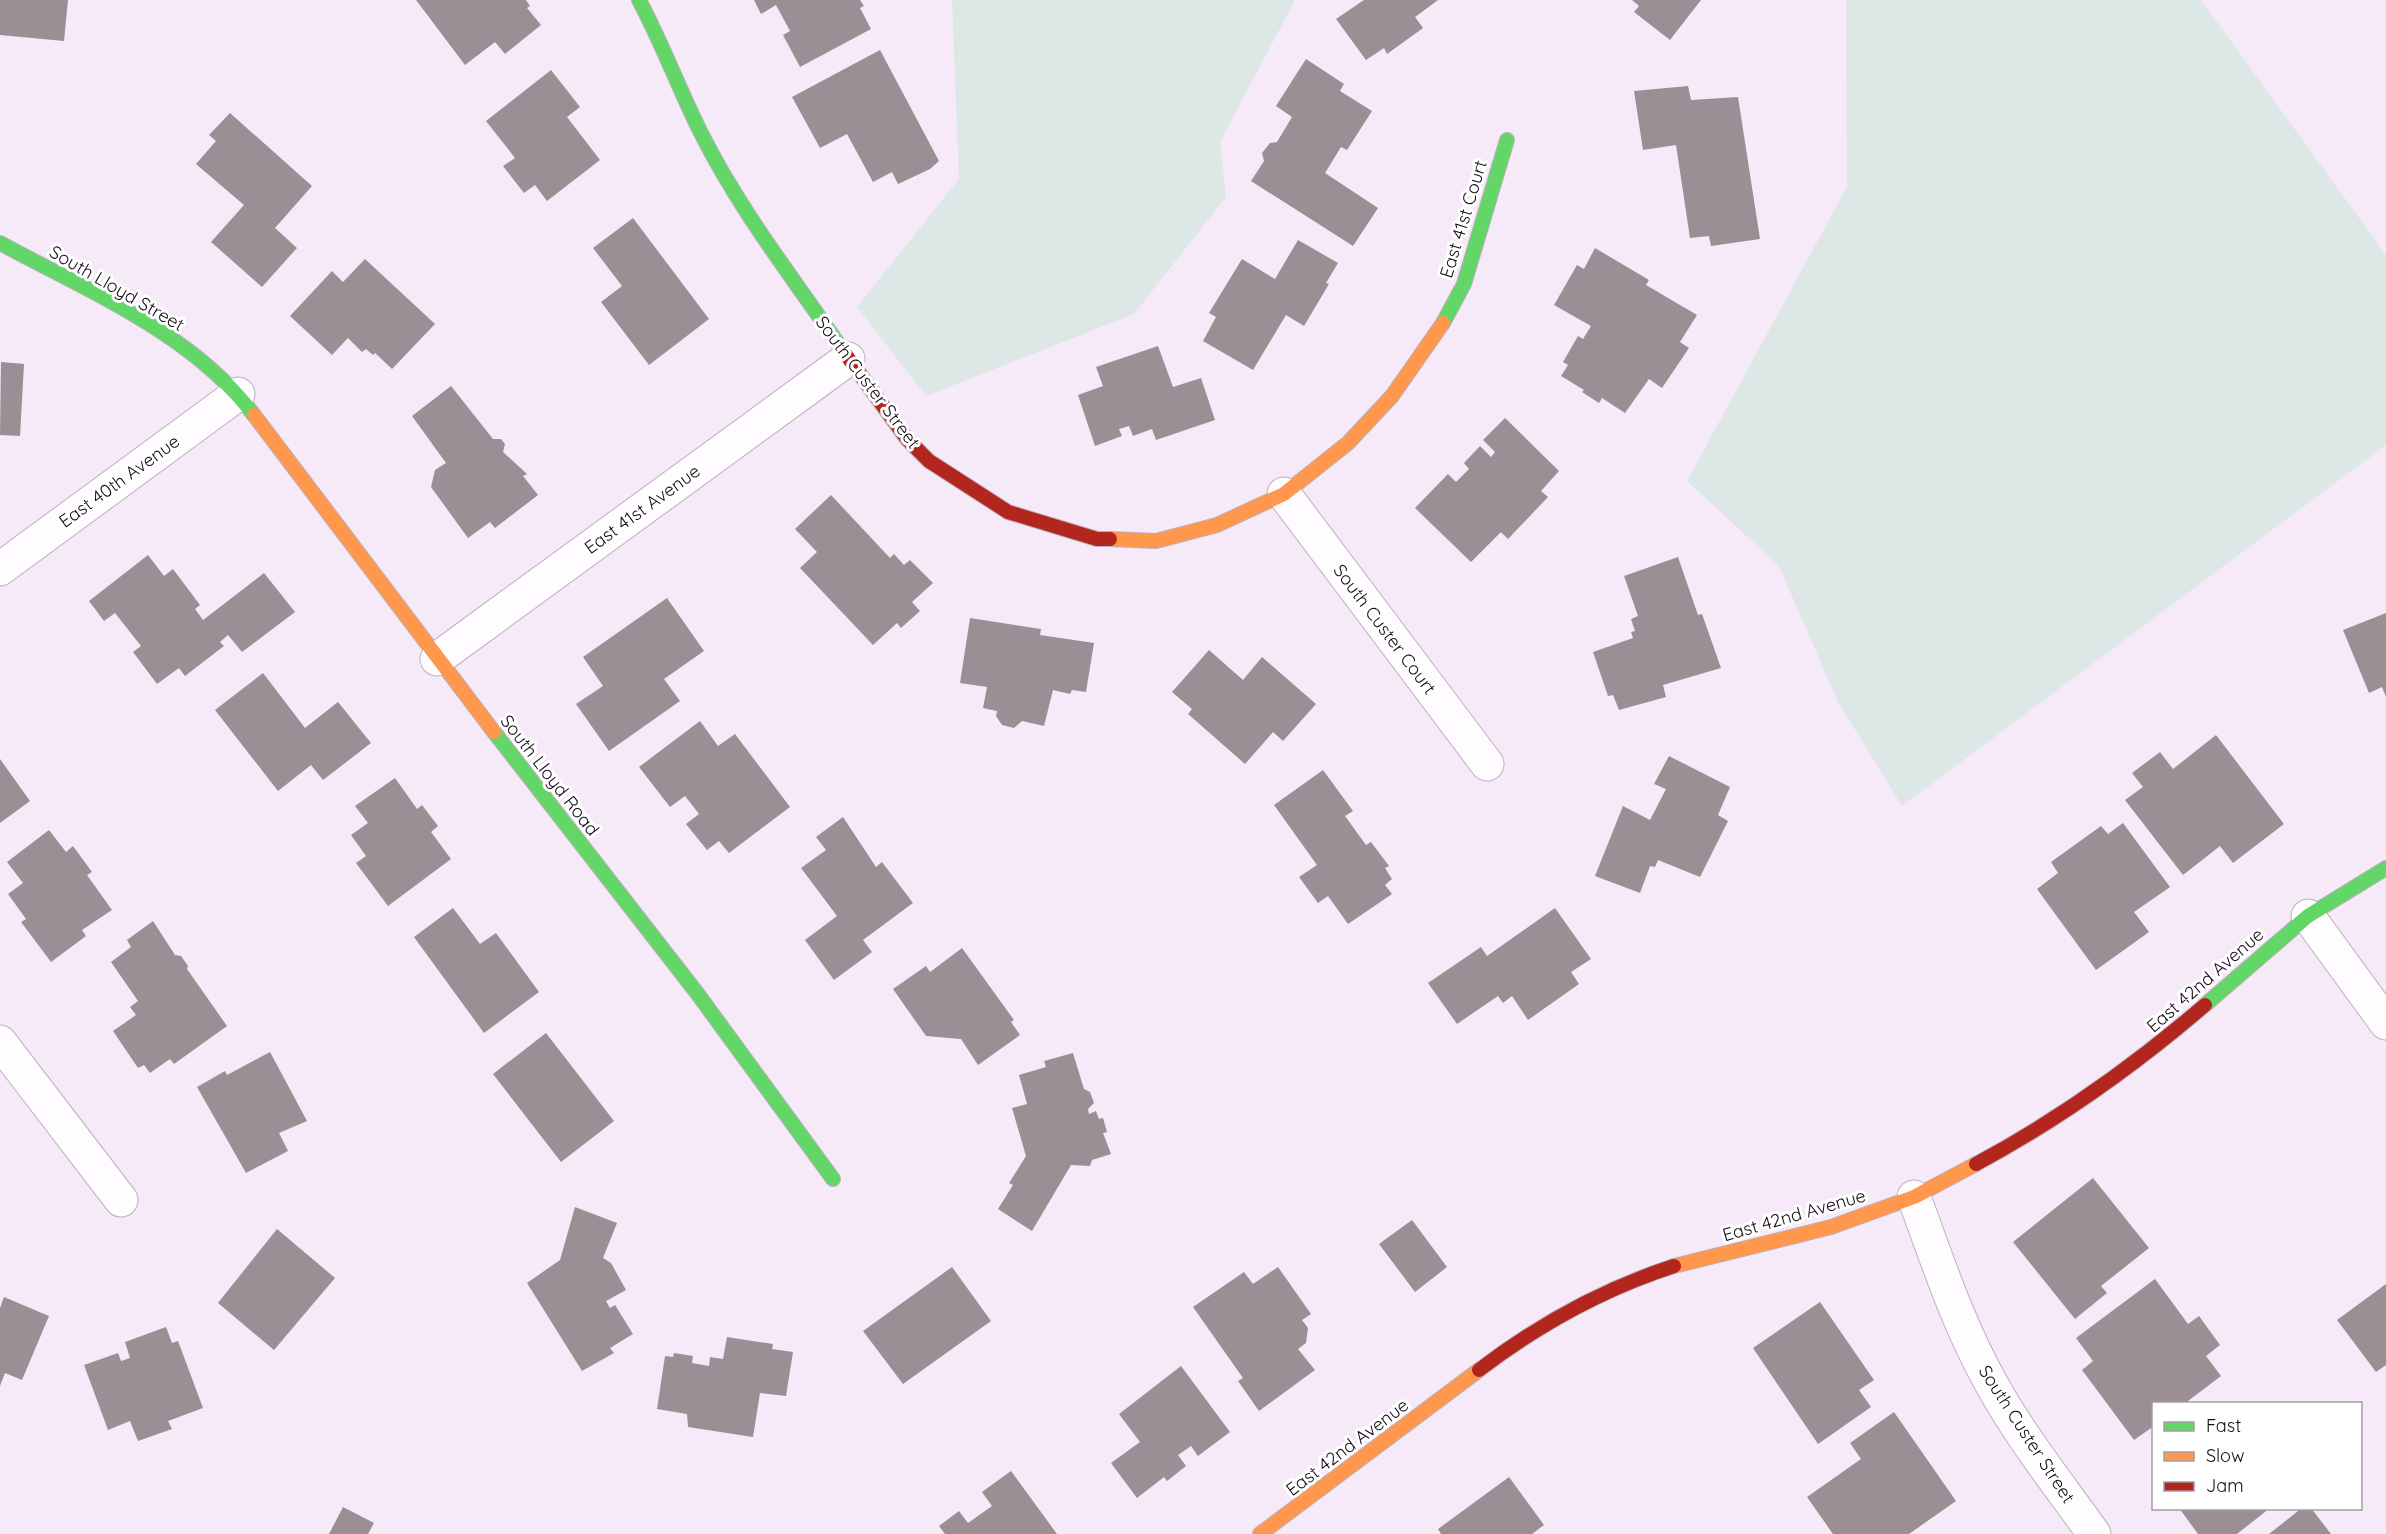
<svg xmlns="http://www.w3.org/2000/svg" width="2386" height="1534" font-family="Quicksand,sans-serif">
  <rect width="100%" height="100%" fill="#f6e9f8"/>
  <!-- green -->
  <path fill="#dde7e5" d="M952,0h343l-75,142 6,55 -92,117 -208,82 -69,-89 102,-128z
    M1846,0h355l185,255v190l-484,361 -64,-104 -59,-136 -92,-85 160,-294z"/>
  <!-- building -->
  <path fill="#9b8f95" d="M0,0h68l-4,41 -64,-6z
    M416,0h110l4,6 -3,2 14,17 -36,29 -10,-12 -30,23z
    M754,0h106l4,6 -4,2 11,21 -71,38 -17,-32 7,-4 -14,-26 -15,9z
    M1364,0h74l-23,17 8,11 -36,26 -3,-6 -18,12 -30,-41z
    M1632,0h69l-31,40 -36,-28 5,-6z
    M880,50l59,111 -9,8 -32,15 -6,-12 -19,10 -26,-48 -27,14 -28,-51z
    M1306,59l38,25 -4,7 32,20 -25,39 -6,-3 -16,26 53,35 -25,38 -102,-65 13,-20 -2,-8 8,-10 7,-1 15,-25 -16,-11z
    M551,70l29,37 -13,10 33,43 -53,41 -12,-16 -11,8 -21,-27 12,-8 -29,-37z
    M1688,86l3,14 47,-3 22,142 -49,7 -2,-10 -19,2 -14,-93 -33,5 -9,-59z
    M230,113l82,73 -37,42 22,20 -35,39 -51,-45 33,-37 -48,-41 20,-23 -7,-6z
    M633,218l76,101 -60,46 -48,-63 21,-16 -29,-38z
    M1298,240l40,23 -12,20 3,1 -25,42 -18,-11 -33,55 -50,-29 13,-24 -7,-4 33,-54 33,20z
    M1595,248l54,32 -3,5 51,30 -17,27 9,6 -27,40 -13,-9 -24,34 -23,-15 -3,5 -17,-11 2,-2 -23,-14 7,-11 -5,-3 15,-26 5,3 8,-13 -37,-21 23,-40 7,4z
    M365,259l70,65 -43,45 -17,-16 -2,2 -7,-6 -4,3 -14,-14 -16,17 -42,-39 42,-45 11,11z
    M1158,346l15,41 28,-9 14,42 -59,20 -4,-11 -19,7 -4,-10 -10,3 3,7 -27,10 -17,-51 25,-9 -7,-19z
    M1,362l23,2 -4,72 -20,-1z
    M451,386l42,53h8l4,5 -2,8 24,22 -4,2 15,19 -43,33 -5,-6 -22,16 -37,-51 4,-17 11,-7 -34,-47z
    M1505,418l54,53 -18,20 7,6 -40,42 -7,-7 -30,30 -56,-54 33,-34 8,8 13,-13 -5,-6 16,-17 11,11 4,-5 -12,-12z
    M831,495l59,63 4,-4 10,11 6,-5 23,23 -21,19 8,9 -19,17 -4,-5 -24,22 -73,-77 17,-16 -22,-23z
    M148,555l16,21 9,-7 27,36 -5,4 8,11 61,-47 31,39 -53,40 -14,-17 -8,7 4,4 -39,30 -6,-8 -22,16 -24,-32 8,-6 -26,-33 -11,8 -15,-20z
    M1678,557l20,58 4,-1 19,54 -58,17 3,12 -47,13 -6,-15 -5,1 -15,-44 40,-14 -2,-6 4,-1 -4,-12 7,-3 -14,-40z
    M667,598l37,53 -40,28 16,22 -71,50 -33,-47 27,-18 -20,-29z
    M2386,613v84l-4,-10 -13,6 -26,-63z
    M970,618l71,11 -1,6 54,8 -8,49 -14,-2 -2,4 -17,-4 -9,36 -22,-5 -8,7 -12,-3 -6,-9 1,-5 -14,-3 4,-21 -27,-4z
    M1209,650l34,30 19,-23 54,47 -33,37 -10,-9 -28,32 -57,-50 4,-5 -20,-17z
    M263,673l42,55 33,-26 33,41 -48,37 -12,-15 -33,26 -63,-81z
    M700,721l18,25 17,-12 55,73 -61,46 -10,-12 -12,9 -21,-26 13,-10 -14,-18 -15,11 -31,-40z
    M2216,735l68,89 -51,39 -13,-17 -37,29 -58,-75 18,-13 -11,-14 28,-21 13,17z
    M1669,756l61,31 -12,28 10,6 -28,56 -42,-17 -3,7 -5,-1 -10,27 -45,-17 28,-70 27,14 16,-31 -12,-5z
    M0,759l30,42 -30,22z
    M1323,770l30,41 -8,5 21,29 5,-3 18,24 -4,2 7,11 -7,6 7,9 -44,30 -20,-28 -10,7 -19,-26 18,-12 -43,-60z
    M395,778l22,31 5,-4 16,21 -7,6 20,27 -63,47 -32,-43 10,-7 -15,-21 17,-12 -13,-17z
    M843,817l33,50 6,-5 31,41 -50,37 9,12 -38,28 -29,-40 32,-24 -36,-48 25,-18 -10,-13z
    M2123,823l47,64 -36,25 15,20 -53,38 -59,-81 21,-16 -7,-11 50,-36 7,8z
    M49,830l17,22 7,-6 19,26 -5,3 25,35 -30,20 4,6 -35,26 -30,-40 5,-3 -18,-25 15,-11 -16,-21z
    M453,908l27,36 16,-11 43,59 -55,41 -70,-96z
    M1555,908l36,51 -20,13 8,12 -51,36 -16,-24 -9,7 -5,-7 -41,28 -29,-41 53,-36 6,9z
    M153,921l22,34 6,1 7,10 -1,3 40,57 -53,38 -4,-5 -20,14 -6,-8 -6,3 -25,-37 23,-16 -6,-8 8,-6 -27,-39 20,-15 -4,-7z
    M962,948l52,72 -3,2 9,13 -42,30 -17,-26 -35,-3 -33,-47 33,-23 4,6z
    M546,1033l68,88 -53,41 -68,-88z
    M270,1052l37,69 -28,12 9,18 -42,22 -49,-86 28,-16 2,4z
    M1073,1053l11,36 6,3 4,11 -6,6 1,5 7,-3 3,8 4,-1 4,14 -4,1 8,21 -19,6 -2,6 -19,-1 -39,66 -34,-22 15,-24 -4,-2 17,-27 -14,-48 15,-4 -8,-29 27,-8 -2,-6z
    M2093,1178l56,70 -48,38 6,7 -32,26 -62,-77z
    M575,1207l42,16 -14,35 8,5 15,27 -20,11 4,7 5,-3 18,29 -23,14 4,5 -32,18 -55,-88 33,-23z
    M1412,1220l35,47 -32,25 -36,-48z
    M277,1229l58,49 -61,72 -56,-47z
    M952,1267l39,54 -88,63 -40,-53z
    M1278,1267l33,47 -9,6 6,8 -2,15 -8,6 17,21 -56,41 -21,-30 5,-3 -50,-71 51,-35 9,12z
    M2155,1279l33,45 11,-8 21,29 -14,11 15,20 -37,28h-30v22l-20,14 -52,-70 11,-9 -17,-23z
    M2386,1284v81l-10,7 -39,-52z
    M4,1297l45,19 -27,64 -17,-7 -5,13v-78z
    M1820,1302l54,78 -15,10 12,17 -53,37 -65,-96z
    M166,1327l6,16 6,-2 25,67 -35,13 4,8 -34,12 -8,-20 -22,9 -24,-65 34,-12 3,8 9,-3 -5,-16z
    M727,1337l46,7 -1,5 21,3 -7,44 -26,-3 -7,44 -65,-10 -1,-13 -30,-5 8,-53 8,1 1,-4 19,3 -1,7 17,3 1,-9 13,2z
    M1181,1366l49,66 -32,24 -7,-10 -13,9 8,11 -19,15 -3,-4 -27,21 -26,-35 29,-21 -21,-28z
    M1894,1412l62,89 -47,33h-76l-26,-37 54,-38 -11,-16z
    M1011,1471l46,63h-112l-6,-8 20,-15 9,12 24,-17 -10,-14z
    M1509,1477l35,48 -12,9h-91l-3,-5z
    M343,1507l31,16 -6,11h-39z
    M2179,1508h91l-33,26h-39z
    M2302,1508h9l20,26h-62z"/>
  <g fill="none" stroke-linecap="round" stroke-linejoin="round">
    <!-- street casing -->
    <g stroke="#bbb1bc" stroke-width="35">
      <path id="street" d="M1284,494l203,270
        M0,569l238,-175
        M437,659l411,-300
        M2308,916l78,107
        M0,1042l121,158
        M1914,1197c23,63 44,127 77,186 29,53 68,102 103,151"/>
    </g>
    <!-- fast casing -->
    <g stroke="#bbb1bc" stroke-width="16">
      <path id="fast" d="M639,0c23,43 40,89 62,133 38,76 92,145 140,215
        M0,243c88,48 192,90 254,172
        M1443,323l21,-39 43,-144
        M494,732l203,261 136,186
        M2205,1005l103,-89 78,-48"/>
    </g>
    <!-- slow casing -->
    <g stroke="#bbb1bc" stroke-width="16">
      <path id="slow" d="M254,415l240,317
        M1110,539l46,2 61,-16 67,-31 64,-51 44,-47 51,-73
        M1674,1266l157,-39 83,-30 62,-33
        M1260,1534l219,-164"/>
    </g>
    <!-- jam casing -->
    <g stroke="#bbb1bc" stroke-width="16">
      <path id="jam" d="M841,348l66,91 22,22 79,51 89,27h13
        M1976,1164c82,-44 158,-98 229,-159
        M1479,1370c59,-45 124,-81 195,-104"/>
    </g>
    <!-- street -->
    <use href="#street" stroke="#fefcfe" stroke-width="33"/>
    <!-- fast -->
    <use href="#fast" stroke="#63d668" stroke-width="14"/>
    <!-- slow -->
    <use href="#slow" stroke="#ff974d" stroke-width="14"/>
    <!-- jam -->
    <use href="#jam" stroke="#b3261e" stroke-width="14"/>
  </g>
  <g text-anchor="middle" dominant-baseline="central" stroke-width="6" stroke-linejoin="round" paint-order="stroke">
    <!-- street labels -->
    <g font-size="18" fill="#140c15" stroke="#fff">
      <text transform="translate(1463 219) rotate(-73)">East 41st Court</text>
      <text transform="translate(117 288) rotate(30)">South Lloyd Street</text>
      <text transform="translate(868 382) rotate(53)">South Custer Street</text>
      <text transform="translate(119 481) rotate(-36)">East 40th Avenue</text>
      <text transform="translate(642 509) rotate(-36)">East 41st Avenue</text>
      <text transform="translate(1385 629) rotate(53)">South Custer Court</text>
      <text transform="translate(550 775) rotate(52)">South Lloyd Road</text>
      <text transform="translate(2205 980) rotate(-41)">East 42nd Avenue</text>
      <text transform="translate(1794 1215) rotate(-16)">East 42nd Avenue</text>
      <text transform="translate(2027 1434) rotate(57)">South Custer Street</text>
      <text transform="translate(1347 1447) rotate(-37)">East 42nd Avenue</text>
    </g>
  </g>
  <!-- legend -->
  <rect x="2152" y="1402" width="210" height="108" fill="#ffffff" stroke="#a19ea1" stroke-width="1.5"/>
  <rect x="2164" y="1422" width="30" height="9" fill="#63d668" stroke="#a19ea1" stroke-width="1.5"/>
  <text x="2206" y="1432" font-size="18" fill="#140c15">Fast</text>
  <rect x="2164" y="1452" width="30" height="9" fill="#ff974d" stroke="#a19ea1" stroke-width="1.5"/>
  <text x="2206" y="1462" font-size="18" fill="#140c15">Slow</text>
  <rect x="2164" y="1482" width="30" height="9" fill="#b3261e" stroke="#a19ea1" stroke-width="1.5"/>
  <text x="2206" y="1492" font-size="18" fill="#140c15">Jam</text>
</svg>
